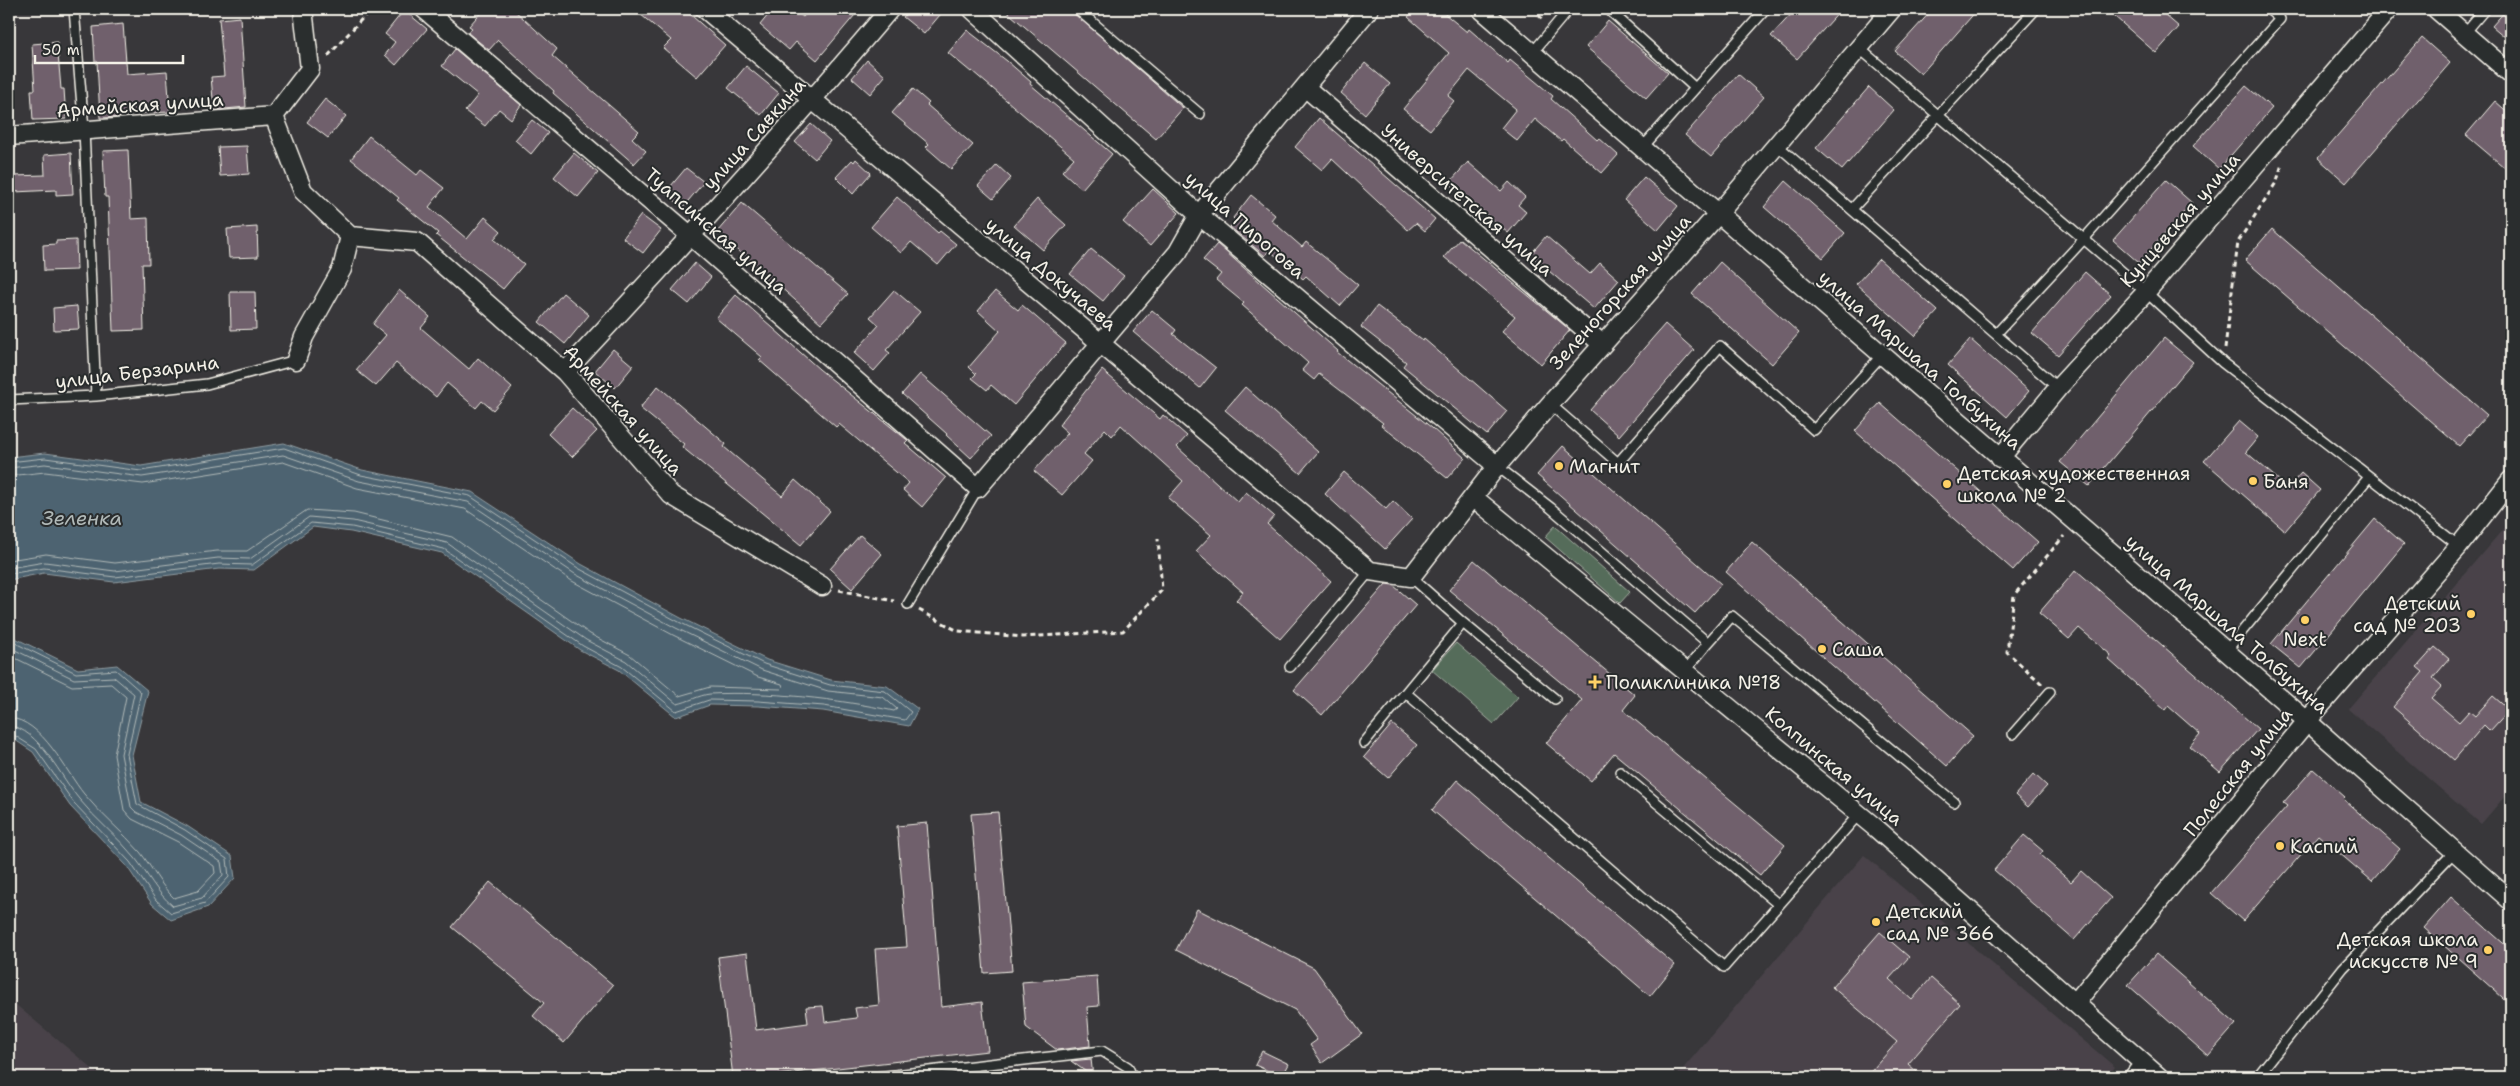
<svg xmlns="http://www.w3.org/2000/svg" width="2520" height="1086" font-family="'Shantell Sans',sans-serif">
  <rect width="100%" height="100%" fill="#38373a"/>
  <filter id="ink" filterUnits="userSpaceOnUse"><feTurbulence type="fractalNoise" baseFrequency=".02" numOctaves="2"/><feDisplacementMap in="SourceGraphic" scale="10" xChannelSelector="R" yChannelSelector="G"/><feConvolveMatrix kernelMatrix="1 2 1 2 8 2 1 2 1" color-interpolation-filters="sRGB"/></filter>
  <g filter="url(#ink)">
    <!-- built -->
    <path fill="#494349" d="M2511,520v269l-30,35 -133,-115z
      M1864,855l251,212 -8,10h-431z
      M9,999l93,78h-93z"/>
    <!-- green -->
    <path fill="#546c5a" stroke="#a4aea1" d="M1555,526l75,66 -10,11 -75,-66z
      M1456,643l62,54 -24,27 -62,-54z"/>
    <!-- water -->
    <path fill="#4d6471" stroke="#909ca1" d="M284,443l78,27 110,22 109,72 100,54 86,42 64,20 56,6 31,23 -9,17 -86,-15 -65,-5 -48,-1 -34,12 -57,-47 -39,-20 -138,-97 -91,-21 -38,-5 -59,43 -35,-1 -105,13 -70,-9 -35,7v-123l36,-4 96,13z
      M9,635l69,34 39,-4 31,26 -16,64 9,47 46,24 45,30 3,22 -27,29 -37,13 -19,-16 -26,-39 -56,-59 -37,-54 -24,-16z"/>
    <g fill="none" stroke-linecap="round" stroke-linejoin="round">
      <!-- shore -->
      <path stroke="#b1b9b8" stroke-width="1" d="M9,462l36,-4 96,13 143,-23 77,27 109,21 108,72 101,54 85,42 66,21 55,6 26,21 -6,8 -81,-14 -66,-5 -49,-1 -33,11 -54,-44 -39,-21 -139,-97 -92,-22 -41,-4 -59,42 -33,-1 -104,13 -71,-9 -35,6
        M9,468l36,-4 97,13 141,-22 76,26 109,21 107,72 101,54 86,42 66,21 55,6 14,12 -3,2c-55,-12 -127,-20 -184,-17 -11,1 -22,8 -33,10l-51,-43 -40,-21 -139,-97 -94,-22 -44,-4 -59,42 -32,-1 -103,13 -70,-9 -36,6
        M9,476l36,-4 98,12 140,-22 74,26 108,21 107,72 101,54 85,42 24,7 1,3 -2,2 -71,-2 -31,9 -49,-41 -40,-21 -138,-97 -98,-24 -47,-3 -60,41h-30l-102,12 -69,-9 -37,6
        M9,640l67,33 40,-3 25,22 -14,62 10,50 48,26 42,29 2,18 -24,26 -34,10 -15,-13 -26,-38 -56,-59 -38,-54 -27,-17
        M9,647l65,32 40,-2 20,17 -13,60 10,53 5,5 45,23 40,27 2,13 -21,23 -29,8c-17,-14 -25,-32 -38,-48 -17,-21 -39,-38 -56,-59 -17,-20 -41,-72 -70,-73
        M9,655l63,31 39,-2 15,13 -12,58 10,55 8,9 46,23 36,24 1,7 -17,18 -24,7c-14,-13 -22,-31 -34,-46 -17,-20 -39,-37 -56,-58 -18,-22 -42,-75 -75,-76"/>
    </g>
    <!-- building -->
    <path fill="#70606c" stroke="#f4f1e8" d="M484,9h29l44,40 -5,7 87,75 -7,7 14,13 -12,13 -81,-71 1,-2 -56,-51 -9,10 -21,-17 4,-5 -3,-2z
      M634,9h50l41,36 -28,32 -34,-29 8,-8z
      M773,9h20l10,8 7,-8h50l-43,51 -21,-18 -7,8 -29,-25z
      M910,9h35l-21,25 -21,-17z
      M1004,9h65l114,99 -27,31z
      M1415,9h24l28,23 2,-3 39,34 2,-3 43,36 -2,3 46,41 2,-2 19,17 -16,18 -39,-34 -2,2 -26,-22 -18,22 -16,-13 15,-19 -47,-39 -21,26 6,5 -24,29 -27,-21 46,-56 -41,-36z
      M1796,9h46l-45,50 -26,-23z
      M1933,9h45l-57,65 -26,-23z
      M2106,9h52l21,18 -23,26z
      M2507,9h4v33l-19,-16z
      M404,10l23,19 -31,36 -11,-10 10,-13 -10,-8z
      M240,17l6,90 -32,3 -3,-33 13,-1 -5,-57z
      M1608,21l60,52 -22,25 -60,-51z
      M123,24l4,50 40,-3 3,41 -46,2v3l-24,1 -3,-57 -2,1 -2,-35z
      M967,30l40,31 24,21 -1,2 82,70 -30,35 -20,-18 12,-13 -102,-87 -1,1 -23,-19z
      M2422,38l28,25 -104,120 -28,-25z
      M57,42l4,47h3l2,30 -33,1 -2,-30h4l-3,-46z
      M455,49l66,56 -10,14 -12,-10 -14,17 -20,-15 13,-16 -36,-29z
      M867,60l18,16 -15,18 -18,-16z
      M1365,63l25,21 -25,30 -24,-21z
      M746,66l33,27 -18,22 -33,-27z
      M1738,74l26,23 -53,60 -26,-22z
      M2246,86l26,22 -53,61 -26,-23z
      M1869,87l25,23 -52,60 -26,-22z
      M913,89l16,14 -2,2 46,40 -22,24 -25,-22 3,-3 -37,-31z
      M325,99l21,17 -18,22 -21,-16z
      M2495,101l16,14v58l-45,-38z
      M1319,118l116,101 -10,12 -9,-8 -8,7 -76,-71 -10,11 -27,-23z
      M532,120l16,13 -17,21 -16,-14z
      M811,124l19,17 -15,18 -20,-17z
      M369,136l48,39 4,-5 23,18 -15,19 38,32 18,-22 16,14 -7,8 30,25 -21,25 -67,-54 2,-2 -41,-33 2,-2 -48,-39z
      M247,146l2,28 -29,2 -2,-29z
      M128,150l3,69 17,-1 1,46h-7l2,66 -31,1 -5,-134h-3l-2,-46z
      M71,153l2,41 -17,1v-5l-42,2 -1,-16 32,-1 -1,-20z
      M574,153l24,20 -20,24 -24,-20z
      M856,159l15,14 -18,21 -17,-17 16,-17 2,2z
      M1468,162l33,29 8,-9 16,15 -7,8 8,7 -18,21 -59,-50z
      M997,165l14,13 -18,21 -15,-13z
      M686,168l18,14 -21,25 -18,-14z
      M1644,177l34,29 -20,24 -34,-30z
      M2166,180l26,23 -53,60 -26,-23z
      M1786,181l59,52 -22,25 -59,-51z
      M1153,189l26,24 -29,33 -27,-24z
      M1251,195l24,20 -4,5 31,27 4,-5 52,43 -18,21 -34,-30 -3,3 -34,-29 -4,6 -35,-29 5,-7 -2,-2z
      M897,197l41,36 2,-2 16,13 -18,21 -27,-23 -10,11 -30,-26z
      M1037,199l29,26 -23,25 -29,-25z
      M742,203l106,91 -27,29 -43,-38 -3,3 -20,-18 2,-2 -40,-36z
      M641,215l20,15 -18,23 -20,-15z
      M257,227l1,30 -29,1 -2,-29z
      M2272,229l215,186 -28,31 -214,-186z
      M1546,236l44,38 10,-11 19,17 -25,29 -64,-54z
      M1460,239l110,91 -29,34 -39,-33 13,-15 -71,-59z
      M76,240l1,30 -33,1 -1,-26 13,-1v-3z
      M1217,244l121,107 -1,1 95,76 33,30 -18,20 -66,-53 2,-2 -64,-49 -5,6 -12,-10 6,-7 -66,-58 2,-2 -28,-23 5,-6 -18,-14z
      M1091,249l33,27 -21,25 -33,-27z
      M1879,259l59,52 -23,25 -59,-52z
      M1720,262l79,71 -27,31 -80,-70z
      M695,263l16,14 -22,27 -17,-14z
      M2085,272l26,23 -53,60 -26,-22z
      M399,290l31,27 -9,11 48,41 9,-11 34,30 -19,22 -11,-9 -6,7 -29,-25 -11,14 -40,-34 -20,23 -20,-16 30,-35 -13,-11z
      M894,290l26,22 -34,38 4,3 -16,18 -20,-18 25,-28 -9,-8z
      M995,291l23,19 4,-5 44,38 -52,62 -23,-20 -4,5 -15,-12 4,-4 -7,-7 31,-36 -22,-20z
      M230,292h25l1,37 -25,1z
      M563,293l26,22 -24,29 -26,-22z
      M736,295l83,74 87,70 2,1 -3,3 41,35 -24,29 -19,-17 6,-7 -70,-59 -3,3 -77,-67 3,-3 -46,-39z
      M77,306l2,23 -25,1 -1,-22z
      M1377,306l46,35 1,-2 83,72 -20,24 -84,-69 3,-4 -45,-35z
      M1152,310l24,20 -3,4 43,34 -16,20 -67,-56z
      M1665,324l29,26 -75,86 -29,-26z
      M2164,338l29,24 -104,124 -29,-24z
      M1970,339l59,52 -22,26 -59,-52z
      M613,349l20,17 -18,22 -20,-17z
      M1102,370l58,49 3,-4 24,21 -10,11 61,55 8,-10 28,24 -7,8 64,57 -51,58 -44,-39 7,-8 -47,-41 15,-16 -43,-37 15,-17 -62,-56 -9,11 -7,-7 -21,25 8,7 -30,34 -28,-24 34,-38 -9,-8z
      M920,374l71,62 -20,22 -25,-23 1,-1 -45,-40z
      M658,386l68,58 -2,3 58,49 13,-16 35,31 -29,34 -119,-98 2,-3 -44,-36z
      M1245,387l73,65 -18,21 -75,-63z
      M1880,403l158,139 -25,28 -158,-139z
      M572,408l25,23 -25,26 -24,-23z
      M2239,421l19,16 -12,15 42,36 13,-15 19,17 -35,41 -81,-70z
      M1563,446l158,138 -26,29 -158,-138z
      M1344,472l42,37 7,-8 19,18 -27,30 -60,-55z
      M2375,519l29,25 -103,124 -30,-24z
      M860,535l22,19 -30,35 -22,-20z
      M1752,542l221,194 -26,30 -221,-194z
      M1474,560l161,135 -12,15 162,135 -25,30 -146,-122 -23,28 -45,-38 36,-43 -133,-110z
      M2076,570l182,159 -38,43 -30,-26 10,-12 -32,-28 -3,4 -57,-51 3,-4 -32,-27 -10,11 -30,-26z
      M1386,584l7,1 23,20 -94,110 -28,-25z
      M2435,647l14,12 -16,19 9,8 -11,12 28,24 10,-11 6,5 18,-20 16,14 -19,21 -6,-6 -30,35 -61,-53 30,-35 -6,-5z
      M1392,724l25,21 -29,33 -24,-21z
      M2313,769l32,28 -2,2 57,50 -28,32 -54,-46 -75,86 -32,-28 76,-87 -4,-3z
      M2034,774l13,12 -19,21 -13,-12z
      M1457,780l218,185 -25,31 -218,-186z
      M998,812l14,159 -28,2 -13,-159z
      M927,823l14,184 41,-5 6,49 -230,26h-25l-15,-120 29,-4 9,77 52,-7 -2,-16 17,-1 2,16 32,-4 -2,-10 24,-3 -4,-56 32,-2 -10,-121z
      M2024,835l19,16 -3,4 31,27 10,-11 30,27 -37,42 -80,-70z
      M490,882l123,103 -49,58 -31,-27 11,-13 -92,-76z
      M2451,897l60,53v55l-87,-77z
      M1197,909l117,59 48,66 -40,29 -12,-18 7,-5 -22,-30 -119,-60z
      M1880,932l29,25 -20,22 23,21 19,-22 29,26 -52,60 15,13h-57l31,-35 -65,-55z
      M2156,954l80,70 -28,32 -80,-71z
      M1097,976l2,30 -12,1 3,39 -33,4 -31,-23 -4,-45z
      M1262,1051l27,13 -7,13 -27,-12z
      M1091,1059l2,18 -22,-16z"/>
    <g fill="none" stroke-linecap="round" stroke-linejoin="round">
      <!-- service casing -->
      <g stroke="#f4f1e8" stroke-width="12">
        <path id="service" d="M74,9l10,121 12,266
          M1077,9l123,105
          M1608,9l87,79
          M2464,34l21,-25
          M1859,48l287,244 77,71 236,183
          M1533,52l36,-43
          M1777,145l281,243
          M1642,148l124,-139
          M1852,209l184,-200
          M1996,334l88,-95 196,-220 -12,-10
          M9,400l87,-4 111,-12 89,-24
          M1550,404l68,59 102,-117 94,84 68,-75
          M1497,466l54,42 157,135 -23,28
          M908,604l70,-116
          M1463,623l92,76
          M1708,643l24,-27 222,186
          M2226,651l143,-174
          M1290,667l80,-96
          M1406,693l318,274 135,-153
          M2013,734l37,-42
          M1364,743l99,-120 -52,-46
          M1620,772l159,133
          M877,1077l225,-26 26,16 4,10
          M2128,1077l13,-17
          M2257,1077l86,-109 112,-117"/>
      </g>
      <!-- minor casing -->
      <g stroke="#f4f1e8" stroke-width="21">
        <path id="minor" d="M424,9l267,227 287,252 200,-236 21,-37 170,-206
          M705,9l665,562 41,6 86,-111 53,-62 168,-190 174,-205
          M972,9l227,206 298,251
          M1481,9l826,712 204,180
          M2436,9l75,65
          M1305,87l297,257
          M9,136l265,-20
          M350,236l67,6 148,130 106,123 151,91
          M296,360l8,-23 38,-68 8,-33 -47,-45 -29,-75 36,-47 -7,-60
          M565,372c111,-119 220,-239 325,-363
          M2000,458l58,-70 88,-96 243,-283
          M1473,497l404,332 282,248
          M2076,1002l231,-281 152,-175 52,-66"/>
      </g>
      <!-- path -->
      <path stroke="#f4f1e8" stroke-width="3" stroke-dasharray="5 4" stroke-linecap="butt" d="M1531,9l13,11
        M328,56l43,-47
        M2225,348l13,-106 39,-61 5,-17
        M839,590l55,11
        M919,610l39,21 65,6 100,-6 39,-41 -4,-51
        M2042,684l-35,-32 7,-57 50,-59"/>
      <!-- service -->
      <use href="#service" stroke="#2a2d2e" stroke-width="9"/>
      <!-- minor -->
      <use href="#minor" stroke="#2a2d2e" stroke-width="18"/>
    </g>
  </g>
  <!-- markers -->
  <g fill="#ffd166" stroke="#2a2d2e" stroke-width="2">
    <circle cx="1559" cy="466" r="5"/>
    <circle cx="2253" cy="481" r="5"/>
    <circle cx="1947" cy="484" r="5"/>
    <circle cx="2471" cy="614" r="5"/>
    <circle cx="2305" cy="620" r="5"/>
    <circle cx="1822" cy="649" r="5"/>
    <path d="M1592.5 674.5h5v5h5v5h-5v5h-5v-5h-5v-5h5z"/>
    <circle cx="2280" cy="846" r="5"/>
    <circle cx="1876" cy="922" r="5"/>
    <circle cx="2488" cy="950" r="5"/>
  </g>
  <g text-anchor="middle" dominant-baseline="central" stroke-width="4" stroke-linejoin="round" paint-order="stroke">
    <!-- street labels -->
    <g font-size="19" fill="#f4f1e8" stroke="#2a2d2e">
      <text transform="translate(140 105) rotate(-4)">Армейская улица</text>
      <text transform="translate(754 134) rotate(-48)">улица Савкина</text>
      <text transform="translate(1467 200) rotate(41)">Университетская улица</text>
      <text transform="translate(2180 220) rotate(-49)">Кунцевская улица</text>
      <text transform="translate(1245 225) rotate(41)">улица Пирогова</text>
      <text transform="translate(716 231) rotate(41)">Туапсинская улица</text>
      <text transform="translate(1051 274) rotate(40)">улица Докучаева</text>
      <text transform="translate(1620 292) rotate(-48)">Зеленогорская улица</text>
      <text transform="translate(1920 360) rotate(41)">улица Маршала Толбухина</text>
      <text transform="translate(137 372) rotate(-7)">улица Берзарина</text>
      <text transform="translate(623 410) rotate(48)">Армейская улица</text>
      <text transform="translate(2227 624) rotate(41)">улица Маршала Толбухина</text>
      <text transform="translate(1834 766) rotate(40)">Колпинская улица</text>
      <text transform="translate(2238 772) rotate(-51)">Полесская улица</text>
    </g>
    <!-- poi labels -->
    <g font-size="19" fill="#f4f1e8" stroke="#2a2d2e" text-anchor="start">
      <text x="1569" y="466">Магнит</text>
      <text x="1957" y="473">Детская художественная<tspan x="1957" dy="22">школа № 2</tspan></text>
      <text x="2263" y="481">Баня</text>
      <text x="2461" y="603" text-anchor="end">Детский<tspan x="2461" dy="22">сад № 203</tspan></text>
      <text x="2305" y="639" text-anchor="middle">Next</text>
      <text x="1832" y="649">Саша</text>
      <text x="1606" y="682">Поликлиника №18</text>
      <text x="2290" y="846">Каспий</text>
      <text x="1886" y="911">Детский<tspan x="1886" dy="22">сад № 366</tspan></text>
      <text x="2478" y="939" text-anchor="end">Детская школа<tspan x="2478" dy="22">искусств № 9</tspan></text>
    </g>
    <!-- water labels -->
    <g font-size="20" font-style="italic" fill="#b1b9b8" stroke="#2a2d2e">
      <text x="82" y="518">Зеленка</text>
    </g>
  </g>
  <!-- margin -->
  <rect width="2520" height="1086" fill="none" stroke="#2a2d2e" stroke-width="30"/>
  <rect x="15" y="15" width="2490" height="1056" fill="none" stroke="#f4f1e8" stroke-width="2" filter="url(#ink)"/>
  <!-- scale -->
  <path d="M35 55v8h148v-8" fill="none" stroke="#f4f1e8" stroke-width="2.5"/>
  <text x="42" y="55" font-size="15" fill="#f4f1e8" stroke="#2a2d2e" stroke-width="4" paint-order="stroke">50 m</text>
</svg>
